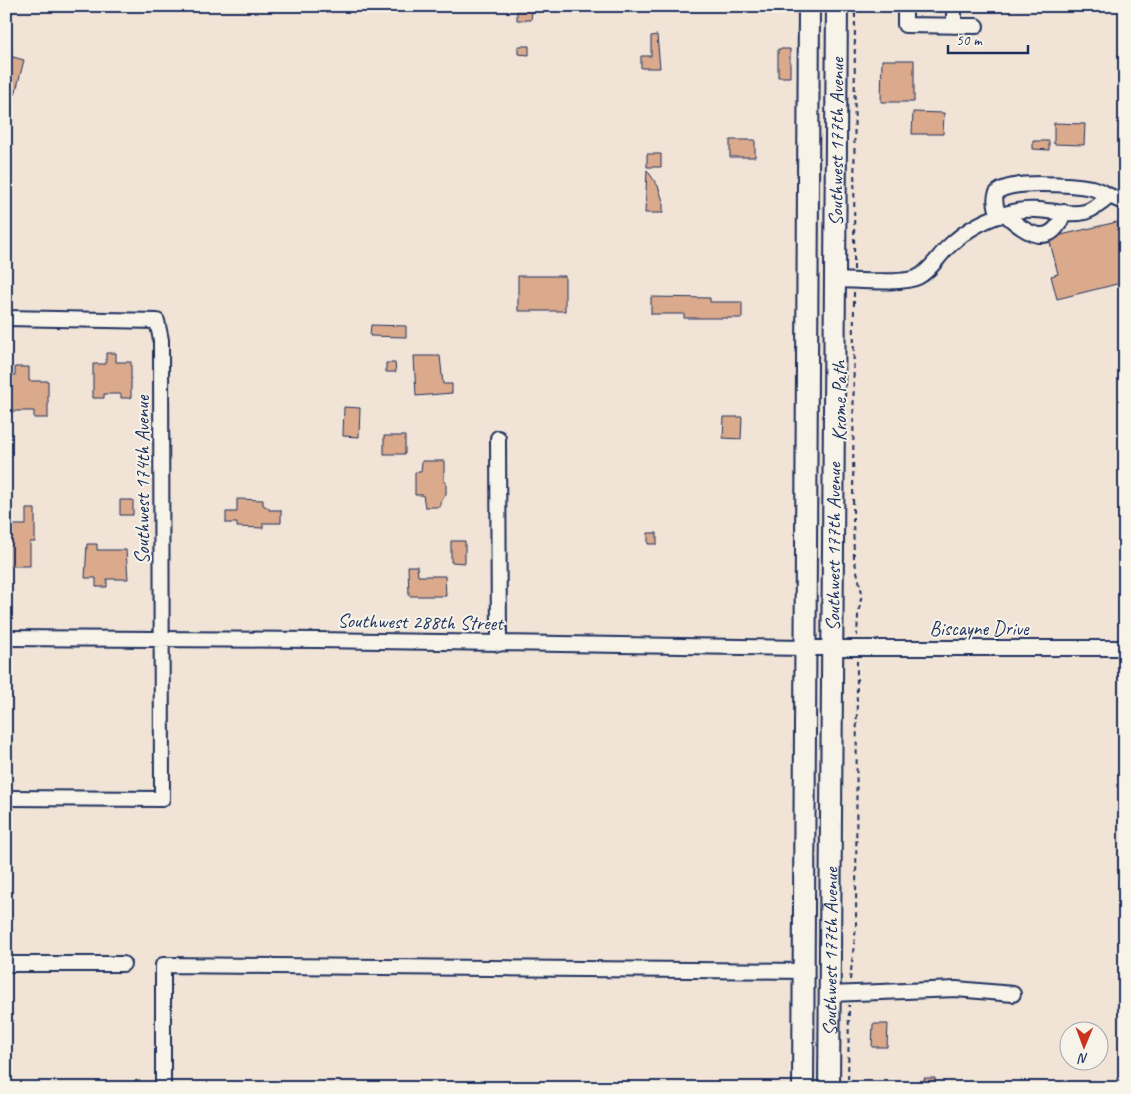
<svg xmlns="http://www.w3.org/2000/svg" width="1131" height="1094" font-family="Caveat,sans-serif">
  <rect width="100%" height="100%" fill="#f1e4d6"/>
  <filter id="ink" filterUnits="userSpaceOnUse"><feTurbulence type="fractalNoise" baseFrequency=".02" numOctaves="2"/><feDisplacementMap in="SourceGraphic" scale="10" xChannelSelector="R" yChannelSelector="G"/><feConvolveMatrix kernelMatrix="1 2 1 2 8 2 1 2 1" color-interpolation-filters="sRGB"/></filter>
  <g filter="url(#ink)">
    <!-- building -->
    <path fill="#dbaa8d" stroke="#1b2f5e" d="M517,11h15l-1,9h-14z
      M657,35l3,33h-19v-12h10v-20z
      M518,46h11v9l-11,-1z
      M778,49h12v28h-12z
      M6,55l18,5 -9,35 -9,-3z
      M882,60h32v42h-33z
      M913,112l31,1 -1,21h-31z
      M1054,123l31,1 -1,21 -30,-1z
      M730,140h25v17h-25z
      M1033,141h16v9l-16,-1z
      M647,154h14v13h-14z
      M647,170l11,16 5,15v12h-18z
      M1117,222l8,31v29l-68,17 -6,-23 7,-2 -8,-32 11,-7z
      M518,276h47v35h-47z
      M651,297l59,1v4h32v16h-58v-4h-33z
      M371,325l35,1v11l-36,-1z
      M106,353h10v9h15v36h-10v-4h-17v4h-11v-34h13z
      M414,356h26l3,28h9v9l-36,3z
      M386,363h9l1,9h-10z
      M15,367h14v14h19v37h-14v-7h-28v-36h9z
      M344,407l16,1 -1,29 -16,-1z
      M724,417h18l-1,22 -18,-1z
      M384,436h21v18h-21z
      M422,461h22v21h2v12l-6,8v5h-15l-2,-12h-8v-23h6z
      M237,499l26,1v5l6,3v2h12v13h-18v5l-26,-1v-4h-11v-11h11z
      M120,500h13v15h-13z
      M26,509h9v33h-5v24h-24v-41h20z
      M648,533h9v11h-9z
      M451,541h14v22l-14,-1z
      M87,544h10v6h29l2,29h-21v8h-11v-9h-11z
      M408,566h9l1,10h27l1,20h-37z
      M873,1024h15l-1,23h-15z
      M924,1078h11v10h-11z"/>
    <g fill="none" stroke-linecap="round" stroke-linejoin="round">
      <!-- minor casing -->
      <g stroke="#1b2f5e" stroke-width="18">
        <path id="minor" d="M905,6v19l71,1
          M954,26v-20
          M1005,214c21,20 47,36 59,-2
          M999,216c-2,-6 -6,-17 -2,-23 9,-14 80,-8 95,-5 6,2 13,5 18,8
          M835,280c19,0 67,5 83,-3 12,-6 20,-20 29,-29 19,-19 44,-32 70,-37 23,-5 47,6 68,1 10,-3 18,-10 25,-16l15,7
          M6,318l151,3 4,19 1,459 -156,-1
          M498,438l1,206
          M6,638l311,2 489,8h319
          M6,964h117
          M830,994l126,-5 57,5
          M163,1088v-123l641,6"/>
      </g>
      <!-- highway casing -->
      <g stroke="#1b2f5e" stroke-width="24">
        <g id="highway">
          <path d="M803,1088l6,-1082"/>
          <path id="s1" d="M829,1088l8,-1082"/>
        </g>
      </g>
      <!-- path -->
      <path stroke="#1b2f5e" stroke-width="2" stroke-dasharray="5 4" stroke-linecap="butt" d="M854,270l1,-264
        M854,292l-1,226 1,40 8,35 -4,23 -1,20
        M850,980l6,-53 1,-266
        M848,1088l1,-83"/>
      <!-- minor -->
      <use href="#minor" stroke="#f7f3e8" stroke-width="14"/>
      <!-- highway -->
      <use href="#highway" stroke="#f7f3e8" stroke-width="20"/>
    </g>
  </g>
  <g text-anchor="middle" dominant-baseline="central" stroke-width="4" stroke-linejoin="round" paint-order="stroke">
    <!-- street labels -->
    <g font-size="20" fill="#1b2f5e" stroke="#f7f3e8">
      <text stroke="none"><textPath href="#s1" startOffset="946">Southwest 177th Avenue</textPath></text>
      <text transform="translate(839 401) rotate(-90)">Krome Path</text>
      <text transform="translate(142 480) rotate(-90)">Southwest 174th Avenue</text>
      <text stroke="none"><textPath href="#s1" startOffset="541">Southwest 177th Avenue</textPath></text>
      <text transform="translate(420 622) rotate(1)">Southwest 288th Street</text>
      <text x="979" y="628">Biscayne Drive</text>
      <text stroke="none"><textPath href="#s1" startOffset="136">Southwest 177th Avenue</textPath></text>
    </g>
  </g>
  <!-- margin -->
  <rect width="1131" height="1094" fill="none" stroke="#f7f3e8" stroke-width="25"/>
  <rect x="12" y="12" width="1106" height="1069" fill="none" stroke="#1b2f5e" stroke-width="2" filter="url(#ink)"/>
  <!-- north arrow -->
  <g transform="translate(1084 1046) rotate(181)"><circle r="24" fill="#f7f3e8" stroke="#9fa5b1"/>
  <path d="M0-4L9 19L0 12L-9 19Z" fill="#c8321e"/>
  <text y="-8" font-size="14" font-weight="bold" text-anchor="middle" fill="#1b2f5e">N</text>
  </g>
  <!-- scale -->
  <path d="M948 45v8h80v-8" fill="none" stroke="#1b2f5e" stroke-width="2.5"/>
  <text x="956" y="45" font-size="15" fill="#1b2f5e" stroke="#f7f3e8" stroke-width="4" paint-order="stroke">50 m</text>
</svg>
